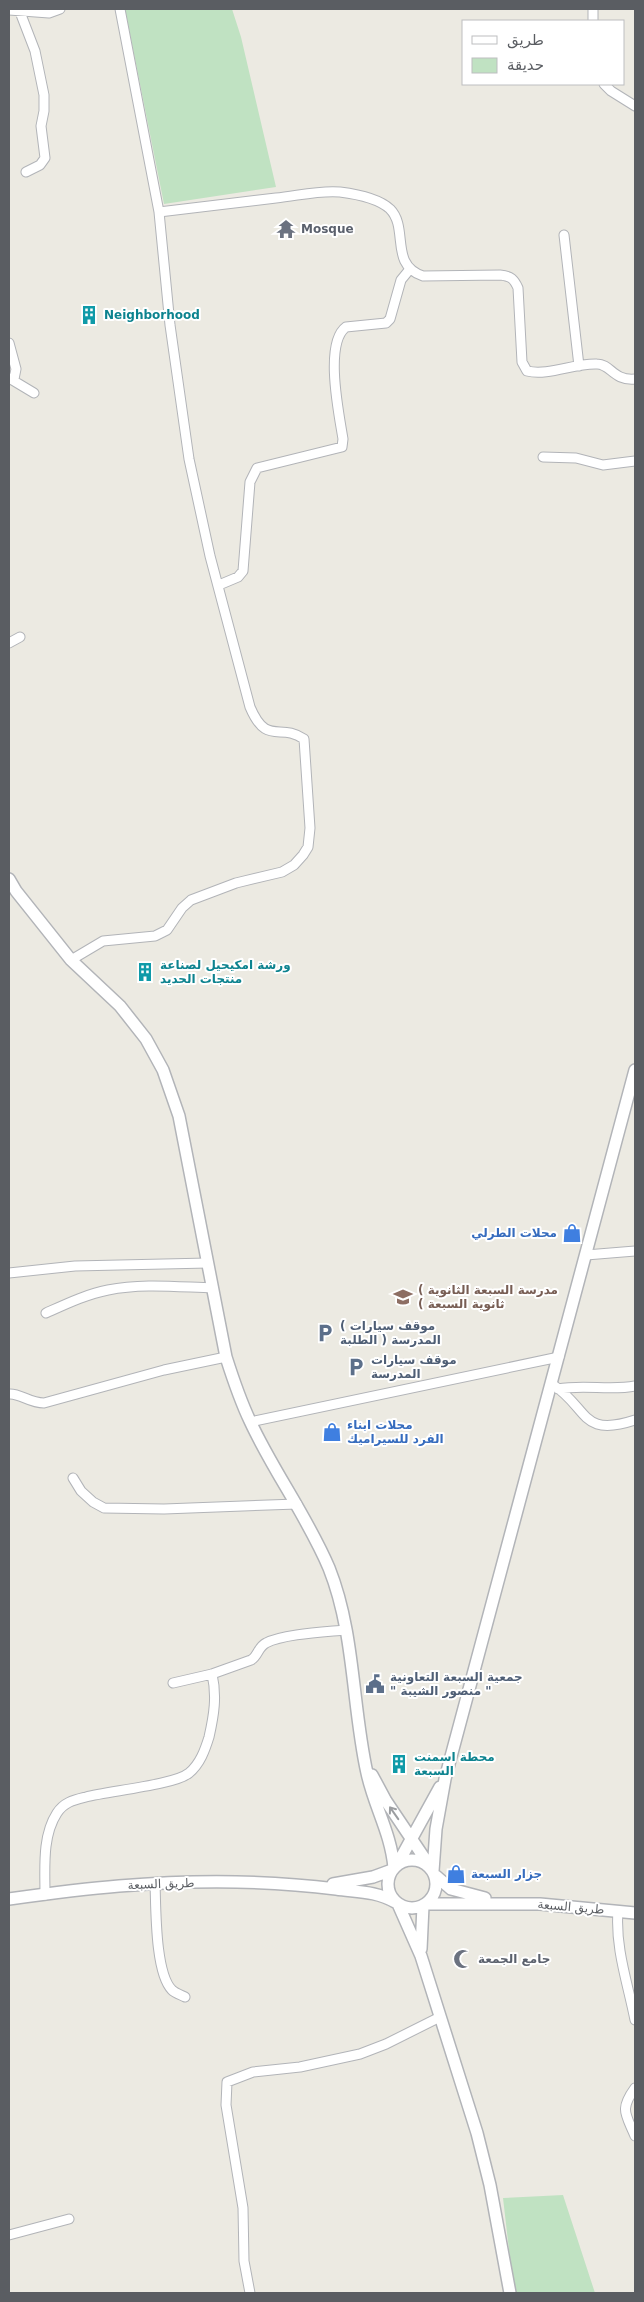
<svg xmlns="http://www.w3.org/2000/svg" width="644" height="2302" font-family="'DejaVu Sans','Noto Sans Arabic',sans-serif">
  <rect width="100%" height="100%" fill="#eceae2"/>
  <!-- green -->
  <path fill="#c0e2c2" d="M125,9h107l9,28 35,150 -112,17z
    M563,2195l32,98h-81l-11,-95z"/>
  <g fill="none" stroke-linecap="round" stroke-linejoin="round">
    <!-- minor casing -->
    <g stroke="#b2b4b8" stroke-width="11">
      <path id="minor" d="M593,9v12
        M9,10l40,3 11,-4
        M20,12l15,39 9,44v16l-3,15 4,32 -5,7 -14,7
        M604,84l7,7 24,15
        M159,212c39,-5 78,-9 117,-14 21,-2 43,-8 64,-6 16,2 38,6 50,17 19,19 -1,56 33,67l77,-1c11,1 14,4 18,13l4,74 5,9c22,5 47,-8 70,-7 14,0 16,17 38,15
        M564,235l15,131
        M9,343l7,26 -2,10
        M9,378l25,15
        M543,457l33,1 27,7 32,-4
        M219,585l19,-8 5,-6 7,-89 7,-14 85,-21 1,-8c-4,-25 -19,-96 3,-112l40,-4 4,-4 11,-39 9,-11
        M9,643l11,-6
        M71,960l32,-19 52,-5 12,-6 15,-22 9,-8 45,-17 46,-11 12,-7 9,-10 5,-8 2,-19 -6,-89c-24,-17 -37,8 -54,-32l-40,-151 -21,-97 -19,-134 -11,-113 -39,-203
        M586,1255l49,-4
        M9,1273l66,-7 133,-3
        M46,1313c20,-9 41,-19 62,-23 34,-7 70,-3 105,-2
        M552,1384c37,24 28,54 83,36
        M558,1389c26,-5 52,2 77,-3
        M9,1394c11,-1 20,9 35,9l120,-33 62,-13
        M250,1422l309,-65
        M73,1478l8,13 12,11 11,6 60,1 133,-5
        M173,1683l39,-9 39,-14c7,-4 7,-13 15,-17 17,-9 59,-11 79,-13
        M155,1883c1,25 0,90 17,107 3,3 9,5 13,7
        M45,1895c0,-27 -3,-59 12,-82 7,-11 17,-13 29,-16 22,-6 89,-12 103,-24 11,-9 16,-23 20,-36 5,-22 8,-41 3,-63
        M618,1911c-3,37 10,73 17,109
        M635,2088c-16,22 -9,26 0,48
        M9,2235l60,-16
        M250,2293l-6,-32 -1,-53 -17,-103 1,-23 26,-10 47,-5 60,-13 26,-10 54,-27"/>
    </g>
    <!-- tertiary casing -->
    <g stroke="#b2b4b8" stroke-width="14">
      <path id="tertiary" d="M9,879l7,12 55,69 49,46 26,33 17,31 16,46 47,241c7,22 14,43 24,64 23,50 57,95 79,147 26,65 23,138 38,205 7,33 24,60 27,95
        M372,1775l14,26 43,64
        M388 1884a24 24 0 1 1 48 0a24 24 0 1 1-48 0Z
        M397,1865l43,-78
        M433,1871l3,-42 9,-50 190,-709
        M436,1876l15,13 34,9
        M333,1884l40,-7 19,-7
        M9,1899c36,-5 73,-10 110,-13 71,-6 146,-6 217,3 21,3 40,2 59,13
        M398,1904l23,52 56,177 13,52 20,108
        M426,1904h114l95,9
        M421,1949l2,-43"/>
    </g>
    <!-- minor -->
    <use href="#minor" stroke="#fff" stroke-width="9"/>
    <!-- tertiary -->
    <use href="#tertiary" stroke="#fff" stroke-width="11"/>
  </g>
  <!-- one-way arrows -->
  <defs><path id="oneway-shaft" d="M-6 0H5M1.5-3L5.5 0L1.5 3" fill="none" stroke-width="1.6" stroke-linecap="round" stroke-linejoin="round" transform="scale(1.25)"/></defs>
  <use stroke="#9c9ea1" href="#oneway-shaft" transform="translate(394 1813) rotate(-125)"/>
  <!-- icons -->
  <defs>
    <g id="temple-bare" transform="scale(1.5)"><path d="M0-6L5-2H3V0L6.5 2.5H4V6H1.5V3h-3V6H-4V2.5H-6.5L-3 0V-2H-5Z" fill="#6b7280" stroke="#fff" stroke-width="2.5" paint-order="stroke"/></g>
    <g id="building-bare" transform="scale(1.5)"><path d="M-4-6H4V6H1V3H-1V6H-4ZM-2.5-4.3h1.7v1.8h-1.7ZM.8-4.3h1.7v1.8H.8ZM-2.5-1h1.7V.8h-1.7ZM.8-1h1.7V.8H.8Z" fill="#0f9aa8" stroke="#fff" stroke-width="2.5" paint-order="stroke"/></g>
    <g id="shop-bare" transform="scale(1.5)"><path d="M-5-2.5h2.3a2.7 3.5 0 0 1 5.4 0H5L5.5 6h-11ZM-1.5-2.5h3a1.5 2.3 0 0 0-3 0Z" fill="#3f7fe0" stroke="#fff" stroke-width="2.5" paint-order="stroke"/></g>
    <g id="school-bare" transform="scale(1.5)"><path d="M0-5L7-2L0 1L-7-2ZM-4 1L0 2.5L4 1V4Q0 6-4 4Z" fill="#8d6e63" stroke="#fff" stroke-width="2.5" paint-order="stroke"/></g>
    <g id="parking-bare" transform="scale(1.5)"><path d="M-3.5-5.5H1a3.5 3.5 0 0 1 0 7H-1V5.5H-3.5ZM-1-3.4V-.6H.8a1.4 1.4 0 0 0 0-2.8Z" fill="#5c6f8a" stroke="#fff" stroke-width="2.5" paint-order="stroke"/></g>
    <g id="civic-bare" transform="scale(1.5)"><path d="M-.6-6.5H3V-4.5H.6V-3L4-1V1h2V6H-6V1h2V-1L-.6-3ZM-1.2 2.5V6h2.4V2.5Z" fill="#5c6f8a" stroke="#fff" stroke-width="2.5" paint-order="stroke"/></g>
    <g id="mosque-bare" transform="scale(1.5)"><path d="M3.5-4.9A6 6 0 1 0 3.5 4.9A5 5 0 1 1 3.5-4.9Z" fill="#6b7280" stroke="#fff" stroke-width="2.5" paint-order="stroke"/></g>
  </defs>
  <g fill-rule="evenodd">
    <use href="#temple-bare" x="286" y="229"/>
    <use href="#building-bare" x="89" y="315"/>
    <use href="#building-bare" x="145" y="972"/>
    <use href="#shop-bare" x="572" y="1233"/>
    <use href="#school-bare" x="403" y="1297"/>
    <use href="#parking-bare" x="325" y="1333"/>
    <use href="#parking-bare" x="356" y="1367"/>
    <use href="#shop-bare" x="332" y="1432"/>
    <use href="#civic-bare" x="375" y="1684"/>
    <use href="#building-bare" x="399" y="1764"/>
    <use href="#shop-bare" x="456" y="1874"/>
    <use href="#mosque-bare" x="463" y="1959"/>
  </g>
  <g text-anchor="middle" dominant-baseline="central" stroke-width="4" stroke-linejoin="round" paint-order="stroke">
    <!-- worship labels -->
    <g font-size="12" font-weight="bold" fill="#5b616d" stroke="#fff" text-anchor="start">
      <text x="301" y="229">Mosque</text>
      <text x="478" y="1959">جامع الجمعة</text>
    </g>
    <!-- culture labels -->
    <g font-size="12" font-weight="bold" fill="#0d838f" stroke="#fff" text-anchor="start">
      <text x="104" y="315">Neighborhood</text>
      <text x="160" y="965">ورشة امكيحيل لصناعة<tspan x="160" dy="14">منتجات الحديد</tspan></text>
      <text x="414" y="1757">محطة اسمنت<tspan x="414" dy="14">السبعة</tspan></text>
    </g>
    <!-- shop labels -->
    <g font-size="12" font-weight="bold" fill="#366cbe" stroke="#fff" text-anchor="start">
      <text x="557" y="1233" text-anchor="end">محلات الطرلي</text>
      <text x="347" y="1425">محلات ابناء<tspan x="347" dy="14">الفرد للسيراميك</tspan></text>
      <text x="471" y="1874">جزار السبعة</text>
    </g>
    <!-- education labels -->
    <g font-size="12" font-weight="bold" fill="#785e54" stroke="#fff" text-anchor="start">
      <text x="418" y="1290">( مدرسة السبعة الثانوية<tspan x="418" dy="14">( ثانوية السبعة</tspan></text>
    </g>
    <!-- service labels -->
    <g font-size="12" font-weight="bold" fill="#4e5e75" stroke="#fff" text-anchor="start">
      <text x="340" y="1326">( موقف سيارات<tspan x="340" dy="14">المدرسة ( الطلبة</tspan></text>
      <text x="371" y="1360">موقف سيارات<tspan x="371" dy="14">المدرسة</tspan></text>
      <text x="390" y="1677">جمعية السبعة التعاونية<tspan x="390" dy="14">" منصور الشيبة "</tspan></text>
    </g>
    <!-- street labels -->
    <g font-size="12" fill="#5a5d62" stroke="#fff">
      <text transform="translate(161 1884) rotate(-2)">طريق السبعة</text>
      <text transform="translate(571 1907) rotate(5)">طريق السبعة</text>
    </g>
  </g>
  <!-- border -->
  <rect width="644" height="2302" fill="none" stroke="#5a5d62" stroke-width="20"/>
  <!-- legend -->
  <rect x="462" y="20" width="162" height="65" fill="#ffffff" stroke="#bdbec0"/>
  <rect x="472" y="36" width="25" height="8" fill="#ffffff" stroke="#bdbec0"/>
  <text x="507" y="45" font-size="15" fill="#5a5d62">طريق</text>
  <rect x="472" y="58" width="25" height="15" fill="#c0e2c2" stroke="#bdbec0"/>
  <text x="507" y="70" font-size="15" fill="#5a5d62">حديقة</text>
</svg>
